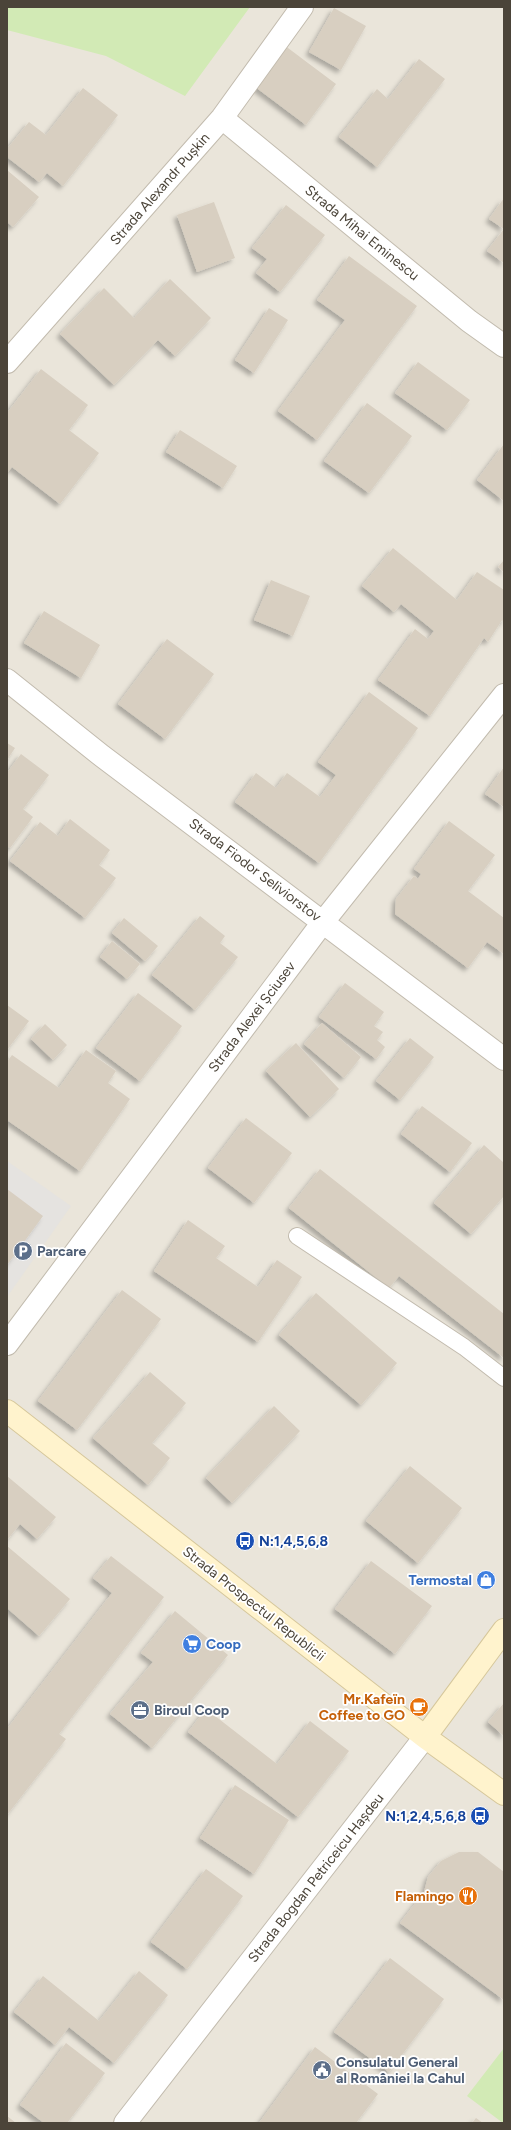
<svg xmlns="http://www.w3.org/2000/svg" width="511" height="2130" font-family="Figtree,sans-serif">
  <defs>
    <filter id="shadow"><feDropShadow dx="-3.5" dy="3.5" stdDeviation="2" flood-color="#0004"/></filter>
  </defs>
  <rect width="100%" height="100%" fill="#f6f3ec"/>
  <!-- residential -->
  <path fill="#eae5da" d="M7,7h497v2116h-497z"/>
  <!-- green -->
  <path fill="#d2eab5" d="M7,7h243l-65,89 -79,-40 -99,-26z
    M504,2048v75h-1l-36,-27z"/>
  <!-- parking -->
  <path fill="#e5e3e0" d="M7,1161l64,45 -64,91z"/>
  <!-- building -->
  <path fill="#d8cfc1" filter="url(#shadow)" d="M334,8l32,18 -25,44 -32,-18z
    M280,42l56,42 -30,41 -56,-42z
    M419,59l26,20 -68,88 -38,-30 38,-48 11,10z
    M83,88l35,27 -55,71 -16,-13 -8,9 -32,-25v-8l22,-27 17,13z
    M7,170l32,27 -26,30 -6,-5z
    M504,198v65l-17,-12 17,-22 -15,-10z
    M214,202l21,56 -38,14 -20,-57z
    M286,205l39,30 -45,57 -24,-19 11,-14 -15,-11z
    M349,256l68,50 -100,134 -39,-29 67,-91 -28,-20z
    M170,279l41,39 -36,38 -17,-16 -44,45 -54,-51 44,-46 30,30z
    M269,308l19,12 -34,53 -19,-13z
    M418,362l52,38 -23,30 -52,-37z
    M41,369l47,36 -19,25 30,23 -39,51 -48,-37 -5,6v-60z
    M367,403l45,33 -43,57 -45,-32z
    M180,430l57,36 -14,22 -57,-36z
    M504,444v57l-27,-21z
    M393,548l64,52 20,-28 27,18v32l-2,-2 -14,22 -4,-4 -54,78 -52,-36 37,-51 13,10 6,-8 -33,-27 -7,8 -32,-26z
    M504,560v12l-6,-5z
    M271,580l39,16 -17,40 -39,-16z
    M44,611l56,34 -19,33 -57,-35z
    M167,639l47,35 -49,65 -47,-35z
    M369,692l49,36 -99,135 -84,-61 21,-29 20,15 11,-15 33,24 16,-22 -18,-13z
    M7,743l8,5 -8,12z
    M21,754l28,21 -26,34 10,8 -23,31 -3,-2v-73z
    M504,767v40l-19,-13z
    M70,819l40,31 -11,15 17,13 -31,40 -75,-57 30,-39 18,14z
    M449,821l46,34 -27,36 36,27v36l-17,-12 -19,26 -73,-54 1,-15 18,-23 4,3 3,-5 -7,-5z
    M200,916l25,20 -5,7 18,14 -43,53 -43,-35z
    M124,918l34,28 -13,15 -33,-28z
    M112,941l28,23 -13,15 -27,-22z
    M345,983l39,29 -10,14 9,6 -6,8 8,7 -9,12 -57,-42z
    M138,993l44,33 -42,55 -44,-33z
    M7,1005l22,16 -22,29z
    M322,1023l39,34 -17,21 -40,-34z
    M45,1024l22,21 -14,15 -22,-21z
    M410,1038l24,19 -34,43 -24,-19z
    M296,1043l43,46 -29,28 -44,-46z
    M86,1050l30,21 -8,12 22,16 -50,72 -73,-51v-58l5,-7 47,33z
    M422,1106l50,37 -22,29 -49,-38z
    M246,1118l46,35 -38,50 -46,-35z
    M484,1145l20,18v33l-33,38 -37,-31z
    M320,1169l184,145v44l-105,-82 -10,12 -100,-80z
    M7,1189l36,27 -36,49z
    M188,1220l37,26 -9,12 42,29 19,-27 25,17 -44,65 -104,-71z
    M122,1290l39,29 -84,111 -39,-29z
    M316,1293l81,70 -36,42 -82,-70z
    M150,1372l36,31 -34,40 18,15 -22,27 -55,-47z
    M274,1406l26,25 -68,72 -26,-25z
    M410,1466l52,42 -44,55 -52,-42z
    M7,1476l49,41 -19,22 -17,-15 -13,16z
    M7,1546l63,53 -31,37 -32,-28z
    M111,1556l53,41 -105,137 7,5 -59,76v-86l105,-136 -19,-15z
    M371,1561l61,45 -37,48 -60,-45z
    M175,1611l53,44 -76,93 -42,-34 43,-52 -12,-9z
    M504,1703v33l-16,-14z
    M206,1709l71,55 33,-43 39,30 -51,66 -110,-85z
    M235,1785l54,35 -35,54 -54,-36z
    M459,1852h19l26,20v128l-104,-77 24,-31 4,-15 13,-16z
    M206,1869l37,27 -56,73 -36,-27z
    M390,1958l54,41 -55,73 -55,-40z
    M139,1971l29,24 -54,68 -45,-36 -14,18 -41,-33 29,-36 56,45z
    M66,2043l39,30 -38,50h-23l-24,-18z
    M315,2047l63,47 -22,29h-97z
    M7,2116l9,7h-9z
    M476,2118l7,5h-11z"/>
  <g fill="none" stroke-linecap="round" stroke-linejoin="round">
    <!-- service casing -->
    <g stroke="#c2bbae" stroke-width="18">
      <path id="service" d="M297,1236l167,111 40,31"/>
    </g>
    <!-- minor casing -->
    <g stroke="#c2bbae" stroke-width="24">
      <path id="minor" d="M222,118l247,203 35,25
        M7,362l215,-244 80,-111
        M7,680l95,76 402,303
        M7,1344l316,-422 181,-227
        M125,2123l300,-386"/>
    </g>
    <!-- secondary casing -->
    <g stroke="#d6c79b" stroke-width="24">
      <path id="secondary" d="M7,1411l418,326 79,57
        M425,1737l79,-107"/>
    </g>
    <!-- service -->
    <use href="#service" stroke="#fff" stroke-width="16"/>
    <!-- minor -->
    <use href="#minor" stroke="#fff" stroke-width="22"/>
    <!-- secondary -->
    <use href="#secondary" stroke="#fff3cd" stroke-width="22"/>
  </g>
  <!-- icons -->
  <defs>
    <g id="parking-disc" transform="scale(1)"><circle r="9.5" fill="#5c6f8a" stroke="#fff"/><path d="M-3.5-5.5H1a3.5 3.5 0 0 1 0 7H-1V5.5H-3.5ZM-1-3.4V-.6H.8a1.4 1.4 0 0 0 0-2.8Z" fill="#fff"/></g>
    <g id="bus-disc" transform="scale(1)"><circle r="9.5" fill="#1a4fb4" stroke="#fff"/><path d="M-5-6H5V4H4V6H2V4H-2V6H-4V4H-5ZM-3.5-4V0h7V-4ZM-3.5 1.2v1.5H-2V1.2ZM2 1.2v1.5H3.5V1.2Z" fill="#fff"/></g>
    <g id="shop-disc" transform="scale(1)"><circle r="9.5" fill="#3f7fe0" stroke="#fff"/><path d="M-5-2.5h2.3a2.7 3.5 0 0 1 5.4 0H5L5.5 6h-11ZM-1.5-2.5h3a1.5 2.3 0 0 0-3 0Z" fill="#fff"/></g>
    <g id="supermarket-disc" transform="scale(1)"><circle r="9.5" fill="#3f7fe0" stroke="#fff"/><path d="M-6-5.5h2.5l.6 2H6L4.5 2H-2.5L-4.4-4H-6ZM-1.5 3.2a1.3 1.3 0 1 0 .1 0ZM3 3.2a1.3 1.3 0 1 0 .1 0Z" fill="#fff"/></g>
    <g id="cafe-disc" transform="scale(1)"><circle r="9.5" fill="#e8710a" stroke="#fff"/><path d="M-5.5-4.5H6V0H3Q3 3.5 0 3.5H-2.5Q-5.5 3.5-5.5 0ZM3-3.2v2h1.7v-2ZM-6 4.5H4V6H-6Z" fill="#fff"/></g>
    <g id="office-disc" transform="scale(1)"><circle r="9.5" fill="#5c6f8a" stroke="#fff"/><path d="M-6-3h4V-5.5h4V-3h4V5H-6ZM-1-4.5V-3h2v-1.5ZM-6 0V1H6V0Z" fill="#fff"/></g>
    <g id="restaurant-disc" transform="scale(1)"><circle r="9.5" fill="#e8710a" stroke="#fff"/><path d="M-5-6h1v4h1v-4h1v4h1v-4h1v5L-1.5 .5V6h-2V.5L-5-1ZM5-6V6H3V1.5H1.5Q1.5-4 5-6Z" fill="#fff"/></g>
    <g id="civic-disc" transform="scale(1)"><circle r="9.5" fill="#5c6f8a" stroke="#fff"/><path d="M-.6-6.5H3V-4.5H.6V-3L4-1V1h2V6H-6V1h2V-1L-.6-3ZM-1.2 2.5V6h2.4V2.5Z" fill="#fff"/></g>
  </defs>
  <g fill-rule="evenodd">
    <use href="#parking-disc" x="23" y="1251"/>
    <use href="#bus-disc" x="245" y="1541"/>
    <use href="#shop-disc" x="486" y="1580"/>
    <use href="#supermarket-disc" x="192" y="1644"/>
    <use href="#cafe-disc" x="419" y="1707"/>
    <use href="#office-disc" x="140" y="1710"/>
    <use href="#bus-disc" x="480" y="1816"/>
    <use href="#restaurant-disc" x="468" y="1896"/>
    <use href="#civic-disc" x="322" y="2070"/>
  </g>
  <g text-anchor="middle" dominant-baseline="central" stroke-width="3.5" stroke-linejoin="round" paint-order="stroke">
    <!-- street labels -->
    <g font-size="14" fill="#4b4439" stroke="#fff">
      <text transform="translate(160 189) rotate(-49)">Strada Alexandr Pușkin</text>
      <text transform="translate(362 233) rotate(39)">Strada Mihai Eminescu</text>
      <text transform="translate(255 870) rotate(37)">Strada Fiodor Seliviorstov</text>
      <text transform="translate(252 1017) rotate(-53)">Strada Alexei Șciusev</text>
      <text transform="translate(254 1604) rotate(38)">Strada Prospectul Republicii</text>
      <text transform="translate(316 1878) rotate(-52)">Strada Bogdan Petriceicu Hașdeu</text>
    </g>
    <!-- service labels -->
    <g font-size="14" font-weight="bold" fill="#4e5e75" stroke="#fff" text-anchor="start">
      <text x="37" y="1251">Parcare</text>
      <text x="154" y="1710">Biroul Coop</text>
      <text x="336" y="2062">Consulatul General<tspan x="336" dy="16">al României la Cahul</tspan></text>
    </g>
    <!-- transit labels -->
    <g font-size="14" font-weight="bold" fill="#164399" stroke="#fff" text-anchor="start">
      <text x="259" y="1541">N:1,4,5,6,8</text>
      <text x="466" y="1816" text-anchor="end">N:1,2,4,5,6,8</text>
    </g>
    <!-- shop labels -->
    <g font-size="14" font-weight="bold" fill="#366cbe" stroke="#fff" text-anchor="end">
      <text x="472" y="1580">Termostal</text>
      <text x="206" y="1644" text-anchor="start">Coop</text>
    </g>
    <!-- food labels -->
    <g font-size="14" font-weight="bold" fill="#c56008" stroke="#fff" text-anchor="end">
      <text x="405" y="1699">Mr.Kafeïn<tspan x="405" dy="16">Coffee to GO</tspan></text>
      <text x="454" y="1896">Flamingo</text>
    </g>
  </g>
  <!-- border -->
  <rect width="511" height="2130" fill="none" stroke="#4b4439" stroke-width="16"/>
</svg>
